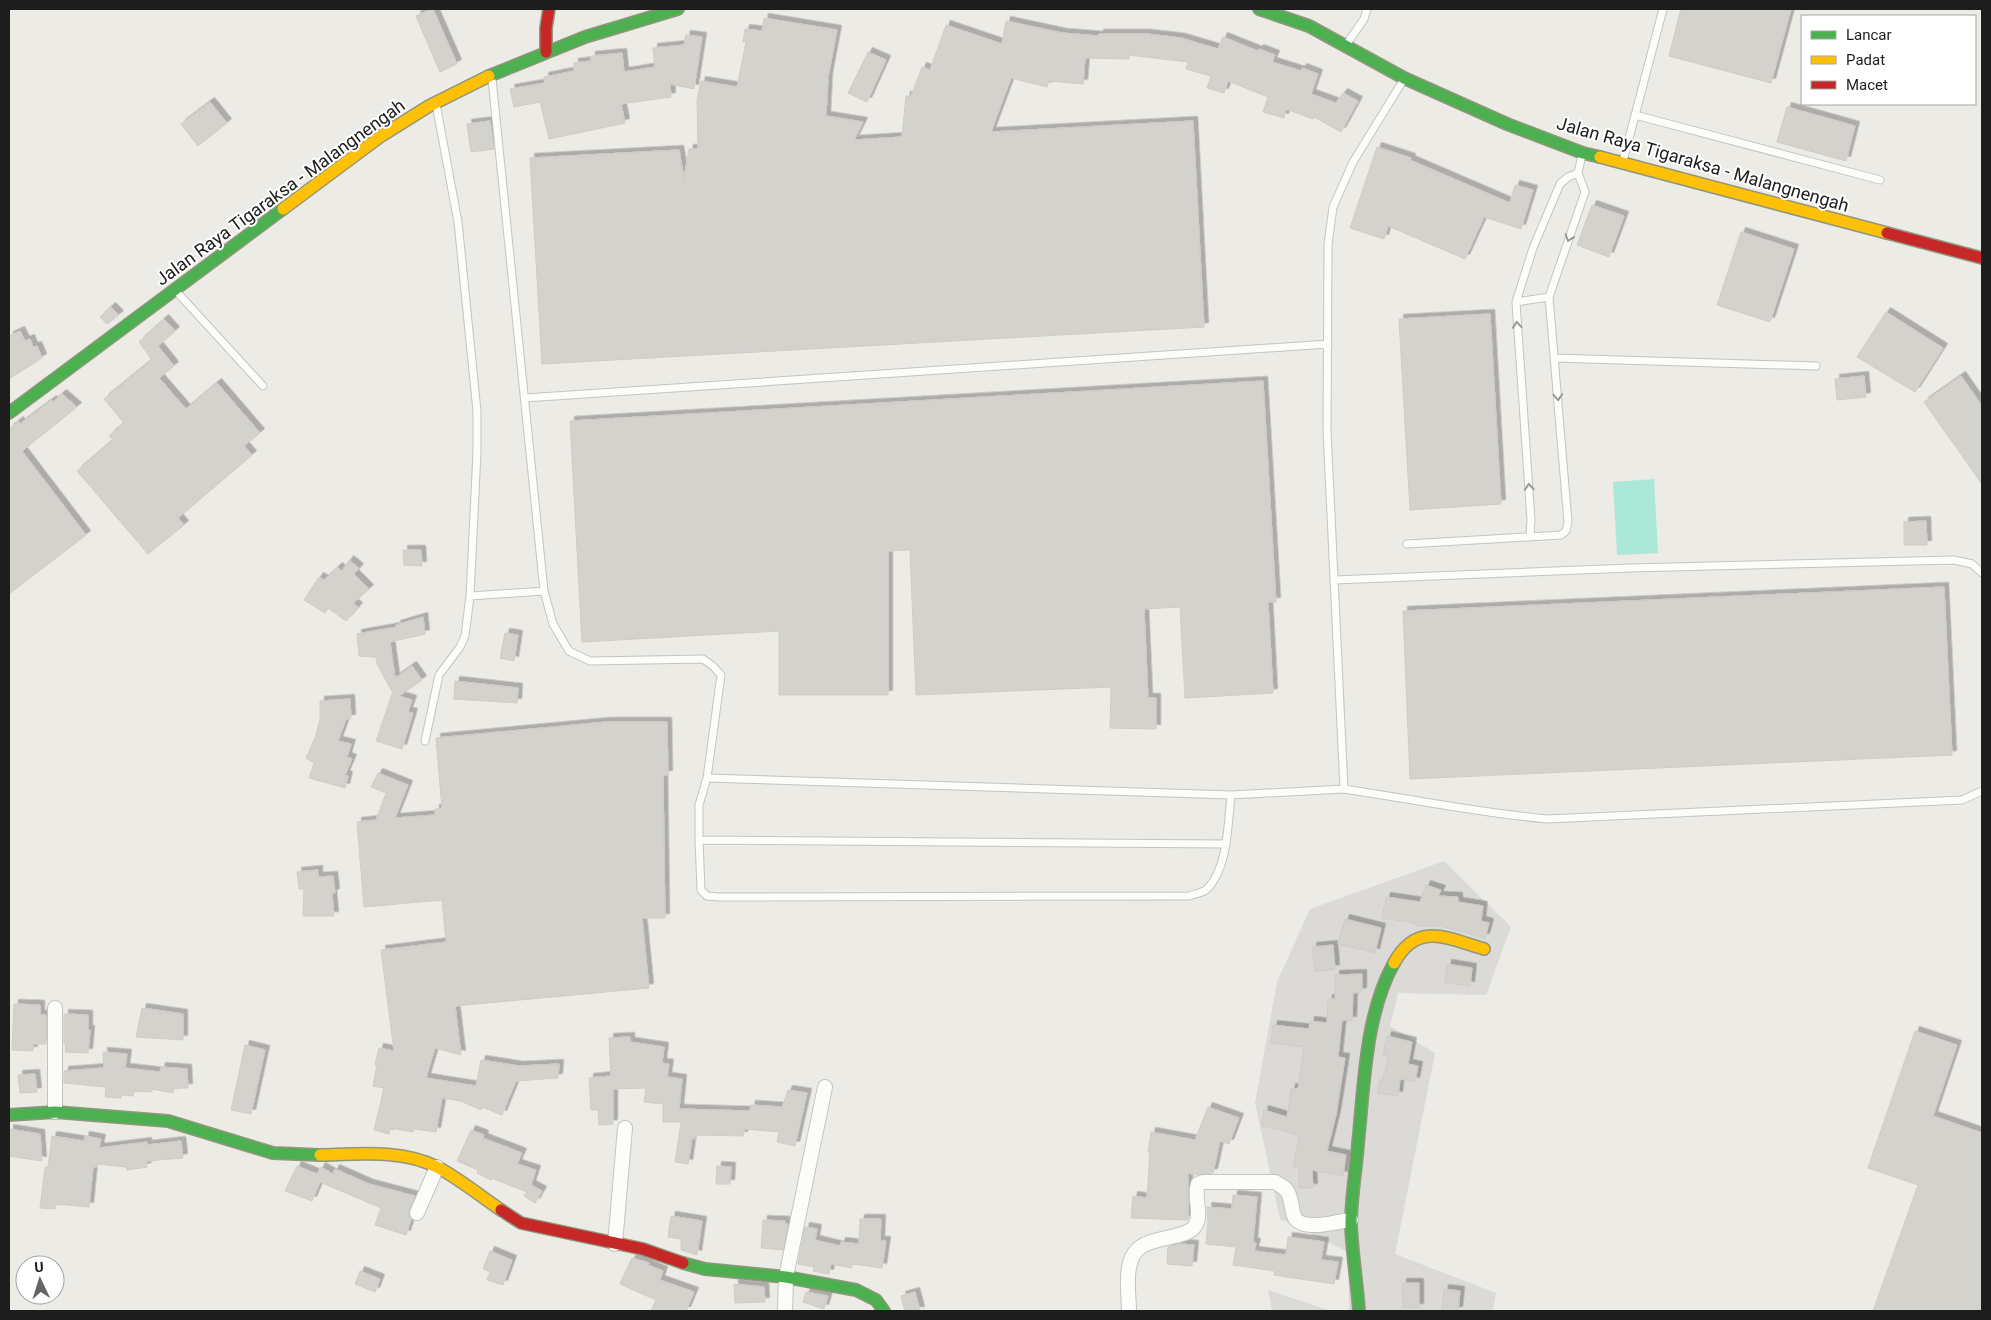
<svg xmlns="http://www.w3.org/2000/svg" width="1991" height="1320" font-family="Roboto,sans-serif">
  <defs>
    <filter id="shadow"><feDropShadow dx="4.5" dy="-4.5" stdDeviation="0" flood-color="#0004"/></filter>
  </defs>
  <rect width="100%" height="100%" fill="#ecebe5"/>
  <!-- residential -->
  <path fill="#dbdad7" d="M1444,861l67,66 -25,68 -88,-2 -8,33 45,27 -40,201 101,39 -3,18h-144l-1,-59 -68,-33 -25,-116 22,-121 33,-73z
    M1268,1290l63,21h-59z"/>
  <!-- pitch -->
  <path fill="#ace8d7" d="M1654,479l4,74 -41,2 -4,-73z"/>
  <!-- building -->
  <path fill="#d4d2cd" stroke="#cfccc6" filter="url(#shadow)" d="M431,9h2l24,55 -17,8 -24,-56z
    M1681,9h110l-20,74 -102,-27z
    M764,18l73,12 -9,47 -2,39 37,6 -9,18 48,-3 4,-41h5l11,-29 8,3 16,-45 56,19 4,-23 56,12 37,3v-2h48l34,4 37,11 5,-12 35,14 1,-2 16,6 -3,7 29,9 1,-3 16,6 -7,20 25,9 7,-10 15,8 -17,31 -27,-15 -1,2 -27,-10 -2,9 -21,-6 5,-15 -40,-16 -4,12 -17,-5 4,-12 -25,-7 2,-7 -59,-7v4l-44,-1 -2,26 -34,-3 -2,6 -36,-9 -20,54 202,-11 11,206 -662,37 -12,-206 149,-8 5,29 5,-30h9l-1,-49 4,-19 36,6 9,-45h-3l2,-13 17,2z
    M686,35l16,2 -8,52 -24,-5 1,13 -50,7 4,19 -76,16 -9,-37 -26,5 -4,-18 35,-6 -1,-6 30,-6v-8l17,-2v-5l31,-3 2,19 31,-5 -2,-19 31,-3z
    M868,52l18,8 -19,42 -19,-9z
    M210,102l17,21 -29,23 -17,-22z
    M1787,107l68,19 -9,35 -69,-19z
    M490,121l4,28 -23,3 -4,-28z
    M1377,147l34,11 -1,2 100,43 5,-18 18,5 -12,39 -37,-12 -19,42 -77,-33 -4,13 -34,-11z
    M1592,205l32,11 -15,41 -32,-12z
    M1741,232l53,17 -24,73 -53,-17z
    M111,307l8,8 -12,9 -7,-7z
    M1886,312l57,36 -28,44 -58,-35z
    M1490,314l11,190 -91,6 -11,-191z
    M164,319l11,12 -17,15 16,20 -15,12 27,31 31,-26 43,50 -16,13 8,9 -74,63 6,7 -36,29 -71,-83 36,-31 -4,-4 15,-13 -20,-24 48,-39 -13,-18z
    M20,331l5,10 5,-2 3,8 4,-1 5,12 -33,21v-43z
    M1864,376l2,21 -29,3 -2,-21z
    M1961,376l21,30v78l-58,-82z
    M1263,381l13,221h-8l5,91 -88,5 -5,-91 -36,2 4,89h8v31l-46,-1 1,-41 -195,8 -6,-145 -22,1v144h-109v-64l-197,11 -12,-221z
    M62,394l15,13 -55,44 64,84 -77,59v-165l10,-8 1,3 32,-24 1,2z
    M1926,521l1,24h-23v-23z
    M403,550h18l1,16 -18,-1z
    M349,560l10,8 -5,6 15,15 -16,14 5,4 -12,14 -18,-13 -3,5 -21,-13 15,-23 5,3 14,-13 4,4z
    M1944,587l8,168 -542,24 -7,-168z
    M423,617l2,17 -35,8 5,36 17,-12 10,14 -23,16 13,4 -4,12 5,1 -11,36 -26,-8 16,-47 2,1 -17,-31 -1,-7 -17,-1 -2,-22 40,-7 -1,-2z
    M505,633l13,2 -4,26 -14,-3z
    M455,681l63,7 -1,15 -63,-4z
    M350,699l1,20h-5l-8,22 13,3 -4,13 5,2 -7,16 3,1 -3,12 -36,-10 5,-15 -8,-5 9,-20 5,-18v-19z
    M606,722h61l1,53h-5l2,143h-23l7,70 -194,18 6,49 -26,-7 -9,30 50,8 5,-26 38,6 40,-2 -1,14 -42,3 -14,34 -20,-8 -1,3 -20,-9 -19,-3 -6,34 -22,-3 -1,3 -23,-4 -1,6 -15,-4 10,-42 -11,-2 4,-21h-2l4,-17 15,3 -13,-101 65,-8 -4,-42 -78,7 -7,-85 19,-2 10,-27 -15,-6 7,-14 30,12 -13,33 40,-3v-6h7l-6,-71z
    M318,870v7l15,-1 2,17 -3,1 2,22h-31l1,-27h-5l-2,-17z
    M1426,885l15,5 -3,6 20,1v5l25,4 -2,15 8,2 -4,15 -44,-12h-25l-1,-3 -33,-5 4,-21 34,5z
    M1345,919l36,9 -6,25 -37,-9z
    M1333,945l2,24 -20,3 -3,-25z
    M1447,964l25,4 -2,18 -25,-4z
    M1362,974v18l-9,1 -1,28 -10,-1 -4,37 7,1 -9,57 -9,36 19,4 -3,21 -31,-6 1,18h-14v-21l-6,-1 6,-30 -20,-7 -18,-3 3,-16 23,7 4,-29 7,1 6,-42 -33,-4 2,-18 36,4 1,-8 17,2 1,-24h7v-24z
    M14,1004l26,1v10h6v29h-13v7l-21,-1z
    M142,1008l41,6v26l-47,-3z
    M64,1014l24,1v15h2l-2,23 -23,-1 1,-8h-2z
    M1915,1031l42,14 -24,71 49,17v178h-109l45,-126 -50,-17z
    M1387,1036l25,6 -4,22 10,2 -3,16 -15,-3 -2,17 -21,-3 3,-13h3l5,-24 -5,-1z
    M630,1037v5l34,5 -2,16 7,1 -2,13 15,2 -3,30 71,2 1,-6 31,2 6,-17 19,3 -12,53 -18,-4 2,-10 -35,-3 -1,7 -48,-1v4l-3,-1 -4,26 -13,-2 6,-40h-18v-18l-19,-2 2,-14 -33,1v35l-14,1 -1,-15h-7l-2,-32 22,-2 -2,-38z
    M245,1045l20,5 -14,64 -20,-4z
    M103,1052l24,2 -2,14 35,4 1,-5 26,2 1,19h-14l-1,5 -21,-4v3l-18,-1 -1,5 -12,-1v3l-16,-1 1,-10 -42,-4v-12l40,-3z
    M35,1074l2,18 -17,1 -2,-18z
    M1208,1107l31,11 -10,26 -9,-3 -7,32 -15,2 -10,-2v47l-57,-2 2,-22 14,2 3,-46h-2l3,-20 44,8z
    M9,1129l31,5 2,27 -33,-5z
    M471,1130l13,5 -1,3 39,15 -5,11 19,6 -5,15 11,6 -7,12 -11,-7 3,-4 -36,-14v2l-14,-7 1,-3 -21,-9z
    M52,1136l32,5 1,-5 16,3 -2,9 48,-6v3l34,-4 2,17 -37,3 1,6 -20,3 -1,-3 -29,-3v3h-4l-4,40 -33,-3 -1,5 -15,-1 5,-41h3z
    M297,1166l20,8 4,-7 12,7 2,-5 34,15 46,12 -6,14 -1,4 3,5 -5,16 -31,-10 6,-17 -61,-26 -8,19 -27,-10z
    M717,1166l14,1 -1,17h-14z
    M1233,1195l24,2 -4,45 3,1 -2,8 32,4 2,-18 36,5 -3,18 17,2 -4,22 -60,-9 1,-4 -42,-6 3,-18 -30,-3 2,-23 -1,-14 25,2z
    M671,1216l31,5 -5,34 -16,-5v-11l-13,-2z
    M860,1219h21l-1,22h6l-4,27 -30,-4v4l-21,-4 -2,10 -16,-3 1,-4 -16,-3 7,-37 12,2 -2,11 25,6 1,-4 18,2z
    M763,1220l22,1v3h3l-5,26 -22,-2z
    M1180,1244l14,1 -2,21 -25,-2 1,-17z
    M490,1251l22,9 -9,25 -16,-5 3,-8 -7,-3z
    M632,1258l17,5 -1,2 15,6 -3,9 34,12 -8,19h-35l5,-11 -36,-16z
    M360,1271l20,8 -5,13 -20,-8z
    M1402,1283h17v25h-16z
    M734,1284l30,3 1,15 -30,1z
    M1444,1289l16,2 -2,20h-16z
    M806,1292l22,4 -4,13 -21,-7z
    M915,1292l5,19h-15l-4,-15z"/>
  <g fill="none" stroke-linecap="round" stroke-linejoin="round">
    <!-- lane casing -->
    <g stroke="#c4c4c1" stroke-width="9">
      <path id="lane" d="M1346,45l18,-26 3,-10
        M492,79l52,512 9,33 16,27 21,10 113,-2 10,7 8,9 -14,103 524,17 113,-6 -17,-358 1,-186 5,-38 20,-45 51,-83
        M1635,115l245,65
        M1623,161l40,-152
        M176,291l87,95
        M1516,302l33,-5
        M1555,358l261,8
        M525,398l803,-54
        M1530,536l1,-16 -15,-218 17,-54 27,-64 8,-7 10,-4
        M1407,544l154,-9 5,-4 2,-9 -19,-225 36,-105 -7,-19 4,-18
        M1335,580l295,-12 324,-8 18,4 10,9
        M470,596l74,-5
        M425,741l14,-66 21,-28 5,-11 5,-40 7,-144v-41l-19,-189 -22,-118
        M707,778l-8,27v35l2,50 6,6 11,1 471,-1c5,-2 14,-3 18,-7 21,-21 21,-66 24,-94
        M1344,789c68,10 135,24 203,30l415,-19 20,-9
        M699,840l527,4"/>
    </g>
    <!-- street casing -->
    <g stroke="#c4c4c1" stroke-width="16">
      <path id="street" d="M55,1112v-104
        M417,1213l20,-46
        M615,1244l10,-116
        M785,1311l1,-34 39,-190
        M1129,1311c0,-19 -7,-53 13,-65 9,-6 22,-7 33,-10 7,-2 15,-3 20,-10 8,-12 -2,-29 3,-42l5,-2h72c5,3 12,6 14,13 6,15 -1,29 23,30 12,1 27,-4 39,-5"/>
    </g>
    <!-- fast casing -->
    <g stroke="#91967c" stroke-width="14">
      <path id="fast" d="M1259,9l50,17 95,52 103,46 76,29 17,4
        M489,76l96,-39 93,-28
        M9,413l274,-204
        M9,1115l46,-3 113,9 105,32 47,2
        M683,1263l22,6 81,8 70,13 20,10 8,11
        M1359,1311c-2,-29 -7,-58 -8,-87 0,-27 5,-53 7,-80 6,-57 7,-130 36,-181"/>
    </g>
    <!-- slow casing -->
    <g stroke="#91967c" stroke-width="14">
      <path id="slow" d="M1600,157l287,76
        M283,209l98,-73 48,-30 60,-30
        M1394,963c23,-42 53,-25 90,-14
        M320,1155c38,-1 82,-6 117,12 23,12 43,29 64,43"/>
    </g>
    <!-- jam casing -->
    <g stroke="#91967c" stroke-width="14">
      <path id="jam" d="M546,52v-24l3,-19
        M1887,233l95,25
        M501,1210l20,13 122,26 40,14"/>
    </g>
    <!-- lane -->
    <use href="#lane" stroke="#fcfcfb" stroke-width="7"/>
    <!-- street -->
    <use href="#street" stroke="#fcfcfb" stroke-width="14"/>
    <!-- fast -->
    <use href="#fast" stroke="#4caf50" stroke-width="11"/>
    <!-- slow -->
    <use href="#slow" stroke="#ffc107" stroke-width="11"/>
    <!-- jam -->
    <use href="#jam" stroke="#c62828" stroke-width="11"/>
  </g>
  <!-- one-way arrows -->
  <defs><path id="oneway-chevron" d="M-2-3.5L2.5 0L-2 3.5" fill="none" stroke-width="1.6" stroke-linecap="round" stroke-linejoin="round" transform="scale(1.25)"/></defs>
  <g stroke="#989897">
    <use href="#oneway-chevron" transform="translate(1569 238) rotate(109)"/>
    <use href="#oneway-chevron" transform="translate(1517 325) rotate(-94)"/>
    <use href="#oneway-chevron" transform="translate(1558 397) rotate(86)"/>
    <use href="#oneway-chevron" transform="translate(1529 487) rotate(-94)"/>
  </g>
  <g text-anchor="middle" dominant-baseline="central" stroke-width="4" stroke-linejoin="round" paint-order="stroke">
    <!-- street labels -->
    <g font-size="18" fill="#1d1d1d" stroke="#fff">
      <text transform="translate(1703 164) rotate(16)">Jalan Raya Tigaraksa - Malangnengah</text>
      <text transform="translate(280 192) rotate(-36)">Jalan Raya Tigaraksa - Malangnengah</text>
    </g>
  </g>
  <!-- border -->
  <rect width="1991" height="1320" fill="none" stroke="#1d1d1d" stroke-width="20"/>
  <!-- legend -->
  <rect x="1801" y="15" width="175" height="90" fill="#ffffff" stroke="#a5a5a5"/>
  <rect x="1811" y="31" width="25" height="8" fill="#4caf50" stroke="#a5a5a5"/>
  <text x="1846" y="40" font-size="15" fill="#1d1d1d">Lancar</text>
  <rect x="1811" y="56" width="25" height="8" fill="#ffc107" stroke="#a5a5a5"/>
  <text x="1846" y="65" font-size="15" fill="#1d1d1d">Padat</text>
  <rect x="1811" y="81" width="25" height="8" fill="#c62828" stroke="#a5a5a5"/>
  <text x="1846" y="90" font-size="15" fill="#1d1d1d">Macet</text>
  <!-- north arrow -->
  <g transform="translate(40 1280) rotate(356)"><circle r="24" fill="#ffffff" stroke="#a5a5a5"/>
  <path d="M0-4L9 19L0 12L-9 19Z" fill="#656563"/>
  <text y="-8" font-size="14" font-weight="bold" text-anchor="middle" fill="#1d1d1d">U</text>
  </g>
</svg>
